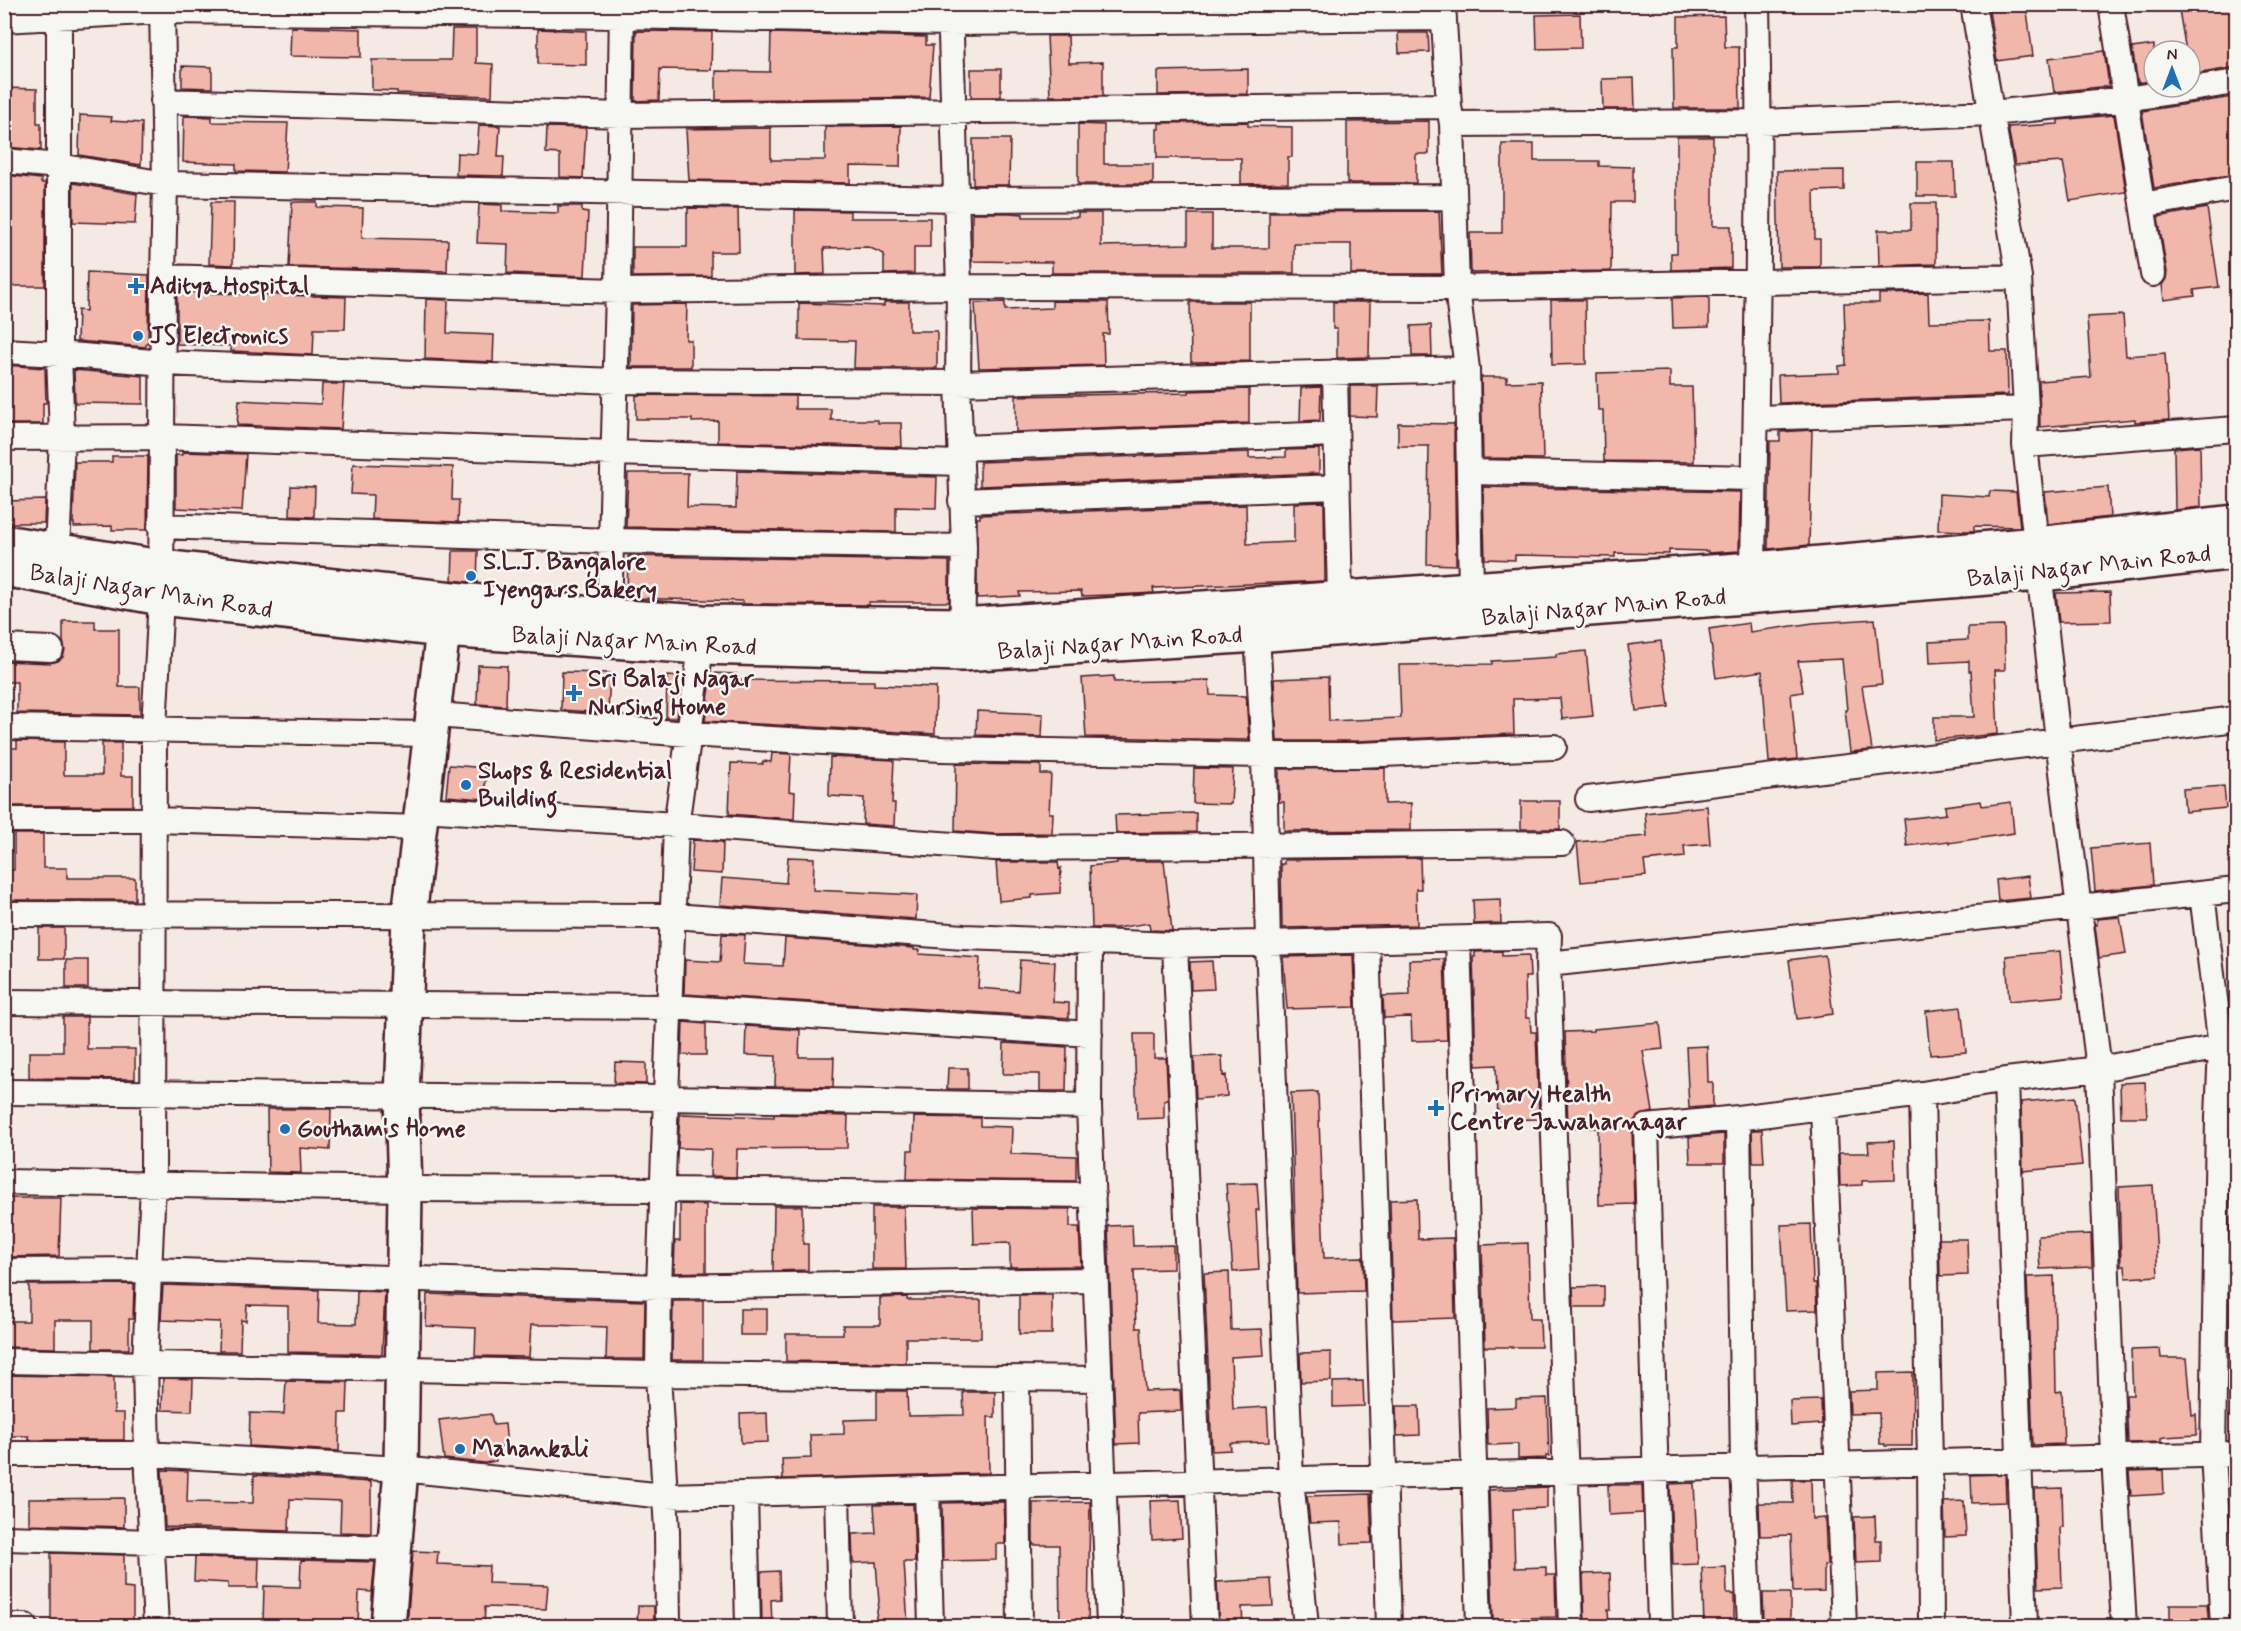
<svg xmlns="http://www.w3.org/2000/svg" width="2241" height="1631" font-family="Mynerve,sans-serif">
  <rect width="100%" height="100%" fill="#f5e9e4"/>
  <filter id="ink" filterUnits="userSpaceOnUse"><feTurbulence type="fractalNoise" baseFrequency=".0167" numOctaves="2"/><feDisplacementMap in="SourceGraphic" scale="12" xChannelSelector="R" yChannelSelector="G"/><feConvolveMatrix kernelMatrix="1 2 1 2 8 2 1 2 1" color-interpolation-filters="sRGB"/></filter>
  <g filter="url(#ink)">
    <!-- building -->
    <path fill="#f1b7ab" stroke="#4a1f2b" stroke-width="1.5" d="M772,4h154v4l-154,-3z
      M1988,4h38l7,52 -36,5z
      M2178,4h55l3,22v41l-40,7 -4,-23h-6z
      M1580,14l1,34 -44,1 -1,-34z
      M1724,16l1,31h14l1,61h-66l-1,-61h5v-30z
      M291,27l70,2v28l-71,-1z
      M452,29h24v34l17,1 -1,32 -95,-3v-2l-25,-1v-30h79z
      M538,29l48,2v34l-48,-1z
      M636,31l76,1 -1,38 -51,-1 -1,31 -24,1z
      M771,33l155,4v8h7l-4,52 -213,3v-29l54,1z
      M1398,33h30l1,19 -30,1z
      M1047,36h21l1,27 34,-1v34h-53z
      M2154,45v35l-16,3 -6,-35z
      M2104,51l5,35 -55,6 -5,-34z
      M182,66l30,1v21l-30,-1z
      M971,69h30v28h-30z
      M1248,69v25l-90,1v-24z
      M1634,78l1,31h-32l-1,-30z
      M4,88l33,1v34h4v27l-37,-3z
      M2233,97l3,27v50l-82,14 -12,-77z
      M80,115l32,2 -1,4 31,2 -1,42 -62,-10z
      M2114,115l12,77 -56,9 -7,-39 -48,3 -7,-38 50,-3v-4z
      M184,116l28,1v5l76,1 -3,49 -49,-1v-7l-53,-2z
      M1429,121v33h-13v29h-69v-61z
      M1248,122v4l44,1v30h-4v26l-47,1v-26h-84v-29h2v-6z
      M1078,124l26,1v39h49v20h-75z
      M479,125l21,1 -2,31h6l-1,19 -47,-1 1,-22 20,1z
      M901,126l-1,41 -50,-1v17l-161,-3 -3,-51 85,-1v32h54v-33z
      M547,127l39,1 -3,50 -23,-1v-23l-14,-1z
      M1677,137h36v89h18v42l-60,2v-17h6z
      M973,139h37l-1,46h-36z
      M1502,144h32v17h65v5l34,1v35h-21l-1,69 -140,2 -1,-40h32z
      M1917,162h37l1,34h-38z
      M1844,170v20l-30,1 1,48h5v28h-41l-2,-96z
      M4,175l37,4v4h4v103h-41z
      M73,183l64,11 -2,30 -62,-2z
      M211,202h23l-1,63 -24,-1z
      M292,202h25v5l46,1 -1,30 86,2 -1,31 -158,-4z
      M1911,203h25v61l-57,2 -1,-36h33z
      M479,204l23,1v6l56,2v-7h24v6l6,1 -3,63 -78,-3 1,-29 -31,-1z
      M688,208l50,1 1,43h-28v24l-78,1v-30h54v-34h1z
      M2207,208l12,79 -25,3 1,6 -31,4 -2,-15 4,-6 1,-7 -9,-55z
      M795,210l55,1v7h80v29h-16v26l-30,1v-20l-16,-7 -44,1 1,26 -30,1z
      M1439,211l3,63h-91v-30h-57v29h-242v-11l-80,-1v-48h37l14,1v3h55v-4h23v33l87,-2v-30h24v34h57v-36z
      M87,272l62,3 -1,68h-2v4l-69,-6 1,-31 8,1z
      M177,292l169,5 -1,32h-31l-1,26 -82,-4v-5l-54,-2z
      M1928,293l1,29 60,-1 1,30h17l1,44 -229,8 -1,-28 61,-2v-7l7,-1 -2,-62h35v-9z
      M1709,297v30l-36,1 -1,-30z
      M426,299l20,1 2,2 -1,31 47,2 -1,27 -68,-3z
      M1551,300h34l1,64 -34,1z
      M1052,301l56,1 1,32h-6l1,31 -125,3 -4,-65 30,-1v8l47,-2z
      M884,302h25v29h28v37h-83l1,-27 -56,-1v-37l85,3z
      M1190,302h60v59l-59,1z
      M1333,302h37l-1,55 -32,1v-29h-4z
      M687,304l-1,36h5v27h-60l1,-62z
      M2123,315l3,41 39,-3 4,67 -34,2v-3l-95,8 -1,-46 52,-4 -4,-60z
      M1431,325l1,31h-20l-1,-30z
      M4,365l41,3 1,35h-3v21h-39z
      M74,370l69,6v28l-68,-1z
      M1670,371v16h22l2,75 -90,-1 -1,-51h-5l-1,-37z
      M1481,377h26v5l34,-1 2,78 -60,-1z
      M322,384h22l-3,45 -104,-4 2,-25 82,4z
      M1350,386h28l-1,31 -27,-1z
      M1321,387l-1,33 -20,1 1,-33z
      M1249,389v34l-233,9v-36l173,-3v-2z
      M636,395l159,1v13h36v11h47v3h23l1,24 -184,-5v-21l-26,1v-3h-56z
      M1398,423l56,1 2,141 -29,-1 2,-118h-31z
      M1812,430l-3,115 -41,4 2,-108h10v-9z
      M2200,446l1,61 -26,3 -1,-62z
      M1319,449v24l-339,13v-24l269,-10v6l37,-1v-7z
      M182,452l64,2 -4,57 -66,-3v-53h6z
      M112,456h36l-1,74h-35v-4l-38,1v-4h-1l2,-61h37z
      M353,464l100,3 -1,33h7l-1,22 -86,-3 1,-24 -22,-1z
      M737,471l200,6 -1,31 -40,-1v25l-270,-5 2,-54h60l-1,34 49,1z
      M291,486l24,1 -1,30 -24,-1z
      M1483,487l257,5 -1,59 -31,2v-2l-39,-1v4l-54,-1v4l-100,-2v5l-30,-1z
      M2108,487l2,30 -62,7 -3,-32z
      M1990,491l26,1 4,35 -46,-1v5h-7l-29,-1 1,-36 50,3z
      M45,500l-1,23h-40v-22z
      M1324,502l1,79 -172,7 1,5 -18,1 -54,2 -1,-5 -62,1 1,4 -43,2v-80h3v-3l266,-10 1,39 47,-2v-39z
      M453,551h25l-1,32 -25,-3z
      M628,556l321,5v41h-80v3l-126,-1v-3l-116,-3z
      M2110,592l1,29 -52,1 -3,-29z
      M1875,619l7,65 -20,2 10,64 -22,2 -5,-42h2l-5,-51 -44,2 5,31 -12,2 6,65 -28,3 -7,-91 -46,7 -7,-49 40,-6 1,9 63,-9z
      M63,621h32v8h24v58h21v28l-123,-2v-31h-13v-21l46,2 8,-2 5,-4 2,-7 -2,-9z
      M2004,626l1,44h-10l3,64 -64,6v-23h40l-3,-46h-2v-10l-39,2 -1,-21 39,-2v-13z
      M1661,641l8,66 -33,4 -8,-66z
      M1586,651l7,65 -31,3 -2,-21 -47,1 1,35 -156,7h-81l-3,-62 54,-2 1,44 72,-3 -2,-53 93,-1v-3l64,-4v-3z
      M478,665l29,1 -1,40 -29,-2z
      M562,672l48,1 -2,40 -47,-3z
      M712,673l25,1 -1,6 138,1v4l62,2 -1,47 -230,-13z
      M667,676l15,1 -5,41h-11z
      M1114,676v6l95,-2 1,15 36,1 3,44 -163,-3 -4,-59z
      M977,711l66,3 -1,23 -66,-2z
      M17,741l47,1v33h38v-32h19v33h12v30h-129v-58h13z
      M772,753l19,1 -2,37 6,1 -1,27 -65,-5 2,-51 32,1v-3l8,1z
      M830,757l64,3 -2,43h3l-1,23 -31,-2 1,-26 -35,-2z
      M956,764l85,1v9h10l-2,39h4l-1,20 -57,1 -40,-3z
      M449,765l38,3 -3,31 -38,-3z
      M1194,768l39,1 -2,35 -38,-1z
      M1385,768v36l26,-1v27l-127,1v-29h-5v-33z
      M2224,786l2,22 -41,4 -2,-23z
      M1521,801h39v28h-39z
      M1981,801l1,5 29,-4 3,31 -65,10v-2l-42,5 -3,-27 42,-5 -1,-8z
      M1707,806l3,38 -26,2 1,11 -41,4 2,15 -65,6 -4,-40 70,-6 -2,-23z
      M1196,813v19l-80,1 -1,-18z
      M14,834h29v34h24v10h68v22h-131v-30h10z
      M693,840l30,2 -1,32 -31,-2z
      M2150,843l3,42 -58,6 -4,-43z
      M788,857l26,1 -1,32 104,5 -1,24 -196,-14 2,-27 64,5z
      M1420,858l1,31h-5l1,36 -135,3 -1,-64h3v-4z
      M1117,861h47l8,70 -22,-1 -1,-7 -33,5h-24l-2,-62 27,-3z
      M996,862h62l1,7 2,-1 -1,25 -28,2v3l-33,3z
      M2028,876l3,22 -33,3 -2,-21z
      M1500,899l1,24 -27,1 -1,-24z
      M2120,917l6,37 -27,4 -4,-33h2v-6z
      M39,928h25v31h-25z
      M722,934l23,1 -2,29 40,2 2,-28 129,10v2h6l-1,4 61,4 -2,30 40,3 2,-31 35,2 -2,40 16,1v15l-385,-24 1,-34 35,2z
      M1502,951v5l27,-1 1,22h-5l1,41h4l1,14h5l3,87 -41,1 -2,-55 -20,1 -3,-109h2v-5z
      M2060,951l4,45 -55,5 -3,-45z
      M1353,955l2,52 -68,2 -4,-52z
      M1825,955l8,59 -36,5 -8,-59z
      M1444,959l3,81 -35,1 -1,-24 -27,1 -1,-22 27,-1 -1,-35z
      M66,960h22v28h-22z
      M1212,961l2,28 -23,1 -1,-28z
      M1961,1007l5,45 -36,3 -4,-44z
      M63,1017h24v32h48v30l-106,-1v-26h34z
      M683,1022l23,2v31h-24z
      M1660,1023l3,26 -20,2 10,61 -15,4 -6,11 2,77 -35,1 -1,-77h-30l-3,-96 29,-1v-2z
      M746,1026l54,4 -1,27h35l-1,30 -58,-1 1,-30 -31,-1z
      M1134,1034h20v24h12l2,42h-4v18l-27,1z
      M1004,1043l63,4 -1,44h-26v-17h-37z
      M1707,1046l1,36h5v24l-24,2 -3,-61z
      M1222,1056l1,20 3,-1 1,21 -31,3 -2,-42z
      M615,1062l31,1v21l-32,-1z
      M948,1068h20v21h-21z
      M2145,1082l2,35h-26l-1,-34z
      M1318,1092l6,166 39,-1 1,34 -67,2 -6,-200z
      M2075,1097l7,68 -59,6 -2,-69z
      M267,1109h64l-1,41 -30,-2 1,25 -33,-1z
      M680,1114l94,3v-3l74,2 -1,32 -110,1 -1,28 -26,-1 1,-27 -33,-1z
      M914,1117l66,1v8l32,1 -1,27 65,2v25l-169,-2 1,-29h5z
      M1752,1130h10l2,32h-11z
      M1724,1134v29h-34l-1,-26z
      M1894,1141l1,39 -33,1v4l-22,1 -1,-33h30l-1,-11z
      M1257,1183l2,27h-3l3,60 -26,2 -7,-88z
      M2153,1185l5,91 -32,2 -1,-12h-4l-2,-79z
      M7,1198h54l-2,58 -52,1z
      M1417,1199l1,40 35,-1 2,80 -62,2 -3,-120z
      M680,1204l26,1v67l-32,1 1,-32h5z
      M774,1206h28l1,38h5v26l-35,1z
      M872,1207h32l2,62h-34z
      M973,1208l97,1v18h9l2,39 -71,1v-24l-36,1z
      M1811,1224l2,59h3l1,27 -31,1 -5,-86z
      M1132,1225l1,21 40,-1v24l-39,1 2,58h5l4,63 35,-1 1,21 -43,2 1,30 -23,1 -8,-218z
      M2091,1234l1,33 -52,2 -2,-33z
      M1939,1239h28l1,36 -28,1z
      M1528,1243l2,76h10l1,28h-56l-3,-102z
      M1229,1272l2,58 31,-1 2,26 -33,2 2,52 34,-2 2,35 -39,1 1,7 -19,1 -8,-178z
      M2054,1276l2,116 6,-1 2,53 -31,1 -6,-168z
      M134,1284l-1,35h-4v30h-36v-29h-38v28l-51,-1v-26h25v-36z
      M163,1285l156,5 -1,33 38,1 1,-33 28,1 -3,62 -94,-2v-46l-41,-1 -1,16 -5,-1 -1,31h-21l1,-29 -59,-2z
      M1604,1286v21h-30l-1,-20z
      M427,1294l218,7 -1,58h-38l1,-32 -53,-2h-23l-2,32 -54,-1 1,-28 -50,-2z
      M1019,1295h33v39h-33z
      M907,1297v3h74v38h-75v25l-120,-2v-27h57v-9h37v-27z
      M673,1301h30v59h-31z
      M740,1309h27v26h-27z
      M2160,1349l1,9h26l5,57 4,-1 1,21 -33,2 -3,1v4l-33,1 -2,-48h7l-2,-45z
      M1331,1352v29l-30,1 -1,-29z
      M1913,1372l-1,74h-27v-2h-5l-1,-31 -29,1 -1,-23 29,-1v-17z
      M4,1375l110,2v36h10v27h-95v-4h-25z
      M163,1378l30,1 -1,32 -30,-1z
      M286,1381l62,1 -1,31h-7l-1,38 -90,-5 1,-33 34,1z
      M1363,1381l1,25 -31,1v-25z
      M877,1391h30l1,25 56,-1 -1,-23h32v25h-7l1,56 -206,6 -1,-20 29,-1 -1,-23 34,-1v-14l33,-1z
      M1547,1398l2,58h-3v2l-28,1v-15l-30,1 -1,-37 29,-1v-8z
      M1821,1400l1,24 -31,2 -1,-25z
      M1396,1406h23l1,29 -23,1z
      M767,1413l1,29 -27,1 -1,-29z
      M491,1414l2,11 12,-1 2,22 -12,1 1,14 -11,2 -41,-4 -5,-39z
      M162,1470l26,1 -1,31 66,1 1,-28 117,7v51l-31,-1 1,-31 -51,-2 -1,32 -124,-4z
      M2163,1470l1,24 -33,2 -2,-25z
      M2005,1474l1,28 -34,1 -1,-28z
      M1792,1480h19l1,39 13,-1 2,47h-3v26l-31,1 -2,-57 -31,1 -1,-33h34z
      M1694,1483l4,81 -25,1 -3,-81z
      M1608,1485h34l1,28 -34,2z
      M1547,1487v21l-34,1 2,59 31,-1v8h9l1,42 -63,2 -4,-129z
      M2062,1488l1,39h-3l2,60 -24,1 -4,-99z
      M1370,1494l2,49 -30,1 -1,-22 -31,1 -3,-27z
      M124,1498v29l-95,-3v-25z
      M1180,1500l2,38 -30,2 -2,-39z
      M1964,1501l2,35 -21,1 -1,-35z
      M990,1502h14l1,42h-9v16l-53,1 -1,-58z
      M1090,1502l-2,124h-28l-1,-81h-26v-42z
      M913,1504l2,58h-11l4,64h-34l5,-24 -3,-40 -23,1 -1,-29 24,-1 -2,-28z
      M1875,1516l1,24h5v22l-25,1 -2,-46z
      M413,1551l25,1 -1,12 52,2 -1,17 60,2 -2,24 -61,-2 -1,19h-77z
      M51,1553l73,2v33l9,1v31l-82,1z
      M195,1557l64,2 -1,29h-30v-5l-34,-2z
      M301,1560l74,2 -3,30 -13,-1 -1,35h-60v-2l-35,-1 1,-37 36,1z
      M1726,1567l1,27h7v32h-30l-2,-58z
      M779,1571l1,28 -9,1 1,26h-10l-1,-54z
      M1610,1573l1,37h-3l1,16h-24l-2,-52z
      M1271,1579l2,27 -31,1 1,19h-24l-2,-44z
      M1763,1593h27v28l-26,1z
      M2170,1604h37l2,22h-39z
      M638,1606h16v20h-17z"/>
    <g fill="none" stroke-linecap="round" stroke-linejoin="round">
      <!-- street casing -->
      <g stroke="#4a1f2b" stroke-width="28">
        <path id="street" d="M950,4l9,283 -1,96 6,164 -2,94
          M1443,4l6,102 3,18 5,164 10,81 4,221
          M1973,4l46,273 7,132 -1,36 33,295 41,329 15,388 10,169
          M2111,4l42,270
          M4,20l157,-9 461,5 328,7 494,-5
          M163,101l458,14 828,-9
          M1452,124l307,-2 233,-9 134,-14 110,-17
          M4,161l55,5 106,18 792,15 496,-2
          M2143,205l93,-17
          M163,277l455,14 341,-4 498,1 562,-11
          M4,351l55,3 105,9 452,18 342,2 509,-14
          M1335,372l5,227
          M1757,418l269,-9
          M4,438l159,-1 450,16 348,10
          M2025,445l211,-16
          M961,448l375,-14
          M1469,472l285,6
          M961,501l376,-14
          M160,526l452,15 352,6
          M57,551l5,-114 -3,-83v-350
          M1753,569c3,-188 8,-376 4,-565
          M609,616l9,-325 4,-287
          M1257,635l7,120 4,189 23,535 15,147
          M4,647l47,2
          M4,727l427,7 4,-19 254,19 252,15 323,6h94l196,-8
          M1588,799l648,-80
          M421,809l287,18 287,21 567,-5
          M4,820h150l267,8
          M2202,894l19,153 -3,70 -5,337 10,172
          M4,914l669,2 291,21 211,8 374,-9 -1,28 23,662
          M1458,939l21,687
          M1367,941l22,685
          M1090,943l-1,163 20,520
          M1175,945l30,681
          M1548,964l688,-74
          M4,1002l666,5 420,27
          M2006,1080l19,546
          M4,1092l662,6 423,8
          M1922,1094l8,368 1,164
          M1823,1107l21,519
          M1738,1118l5,349 7,159
          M4,1182l401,7 258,1 430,5
          M4,1271l145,-1 510,17 435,-7
          M4,1361l654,13 442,5
          M1017,1379l3,247
          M4,1454h143l254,15 264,27 1571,-42
          M927,1489l4,137
          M837,1492l3,134
          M745,1494l3,132
          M4,1538l389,10
          M4,1626h21
          M156,1626l-9,-172 -2,-91 8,-179 1,-456 7,-130 2,-321 2,-93 -3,-180
          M668,1626l-1,-95 -9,-157 1,-87 17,-461 25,-179
          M1660,1626l-14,-499 92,-9 184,-24 84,-14 93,-11 122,-22"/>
      </g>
      <!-- secondary casing -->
      <g stroke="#4a1f2b" stroke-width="38">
        <path id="secondary" d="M4,542l157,25 448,49 94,6 260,3 790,-56 284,-25 199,-22
          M4,569l157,29 282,32 258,17 261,7 295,-19 784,-61 195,-22
          M388,1626l13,-157 4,-280 -3,-92 7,-180 34,-287"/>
      </g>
      <!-- street -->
      <use href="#street" stroke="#f6f6f2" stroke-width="24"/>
      <!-- secondary -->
      <use href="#secondary" stroke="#f6f6f2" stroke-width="33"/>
    </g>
  </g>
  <!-- markers -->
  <g fill="#1f6fb2" stroke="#f6f6f2" stroke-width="2">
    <path d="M133 277h6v6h6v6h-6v6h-6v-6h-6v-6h6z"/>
    <circle cx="138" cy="336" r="6"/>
    <circle cx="471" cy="576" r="6"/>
    <path d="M571 684h6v6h6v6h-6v6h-6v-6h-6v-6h6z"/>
    <circle cx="466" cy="785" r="6"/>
    <path d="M1433 1099h6v6h6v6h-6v6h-6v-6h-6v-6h6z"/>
    <circle cx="285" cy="1129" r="6"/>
    <circle cx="460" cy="1449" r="6"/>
  </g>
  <g text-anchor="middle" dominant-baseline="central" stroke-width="5" stroke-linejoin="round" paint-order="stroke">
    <!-- poi labels -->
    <g font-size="24" font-weight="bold" fill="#4a1f2b" stroke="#f6f6f2" text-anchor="start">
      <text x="150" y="286">Aditya Hospital</text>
      <text x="150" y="336">JS Electronics</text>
      <text x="483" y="562">S.L.J. Bangalore<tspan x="483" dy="28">Iyengars Bakery</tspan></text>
      <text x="588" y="679">Sri Balaji Nagar<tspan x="588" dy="28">Nursing Home</tspan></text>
      <text x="478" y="771">Shops &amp; Residential<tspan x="478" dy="28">Building</tspan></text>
      <text x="1450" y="1094">Primary Health<tspan x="1450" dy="28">Centre Jawaharnagar</tspan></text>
      <text x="297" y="1129">Goutham's Home</text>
      <text x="472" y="1449">Mahankali</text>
    </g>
    <!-- street labels -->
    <g font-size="24" fill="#4a1f2b" stroke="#f6f6f2">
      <text transform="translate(2089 567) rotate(-6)">Balaji Nagar Main Road</text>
      <text transform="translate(151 592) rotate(9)">Balaji Nagar Main Road</text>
      <text transform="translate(1604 608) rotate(-5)">Balaji Nagar Main Road</text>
      <text transform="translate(634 642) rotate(3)">Balaji Nagar Main Road</text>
      <text transform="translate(1120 644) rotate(-4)">Balaji Nagar Main Road</text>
    </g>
  </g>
  <!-- margin -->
  <rect width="2241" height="1631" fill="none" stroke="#f6f6f2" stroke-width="24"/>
  <rect x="12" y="12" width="2217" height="1607" fill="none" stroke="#4a1f2b" stroke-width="2" filter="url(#ink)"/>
  <!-- north arrow -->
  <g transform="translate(2172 69)"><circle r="28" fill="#f6f6f2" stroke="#b1a0a2" stroke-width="1.5"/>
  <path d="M0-4.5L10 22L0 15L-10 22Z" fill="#1f6fb2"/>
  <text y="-9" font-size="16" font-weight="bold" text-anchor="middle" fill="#4a1f2b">N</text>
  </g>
</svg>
